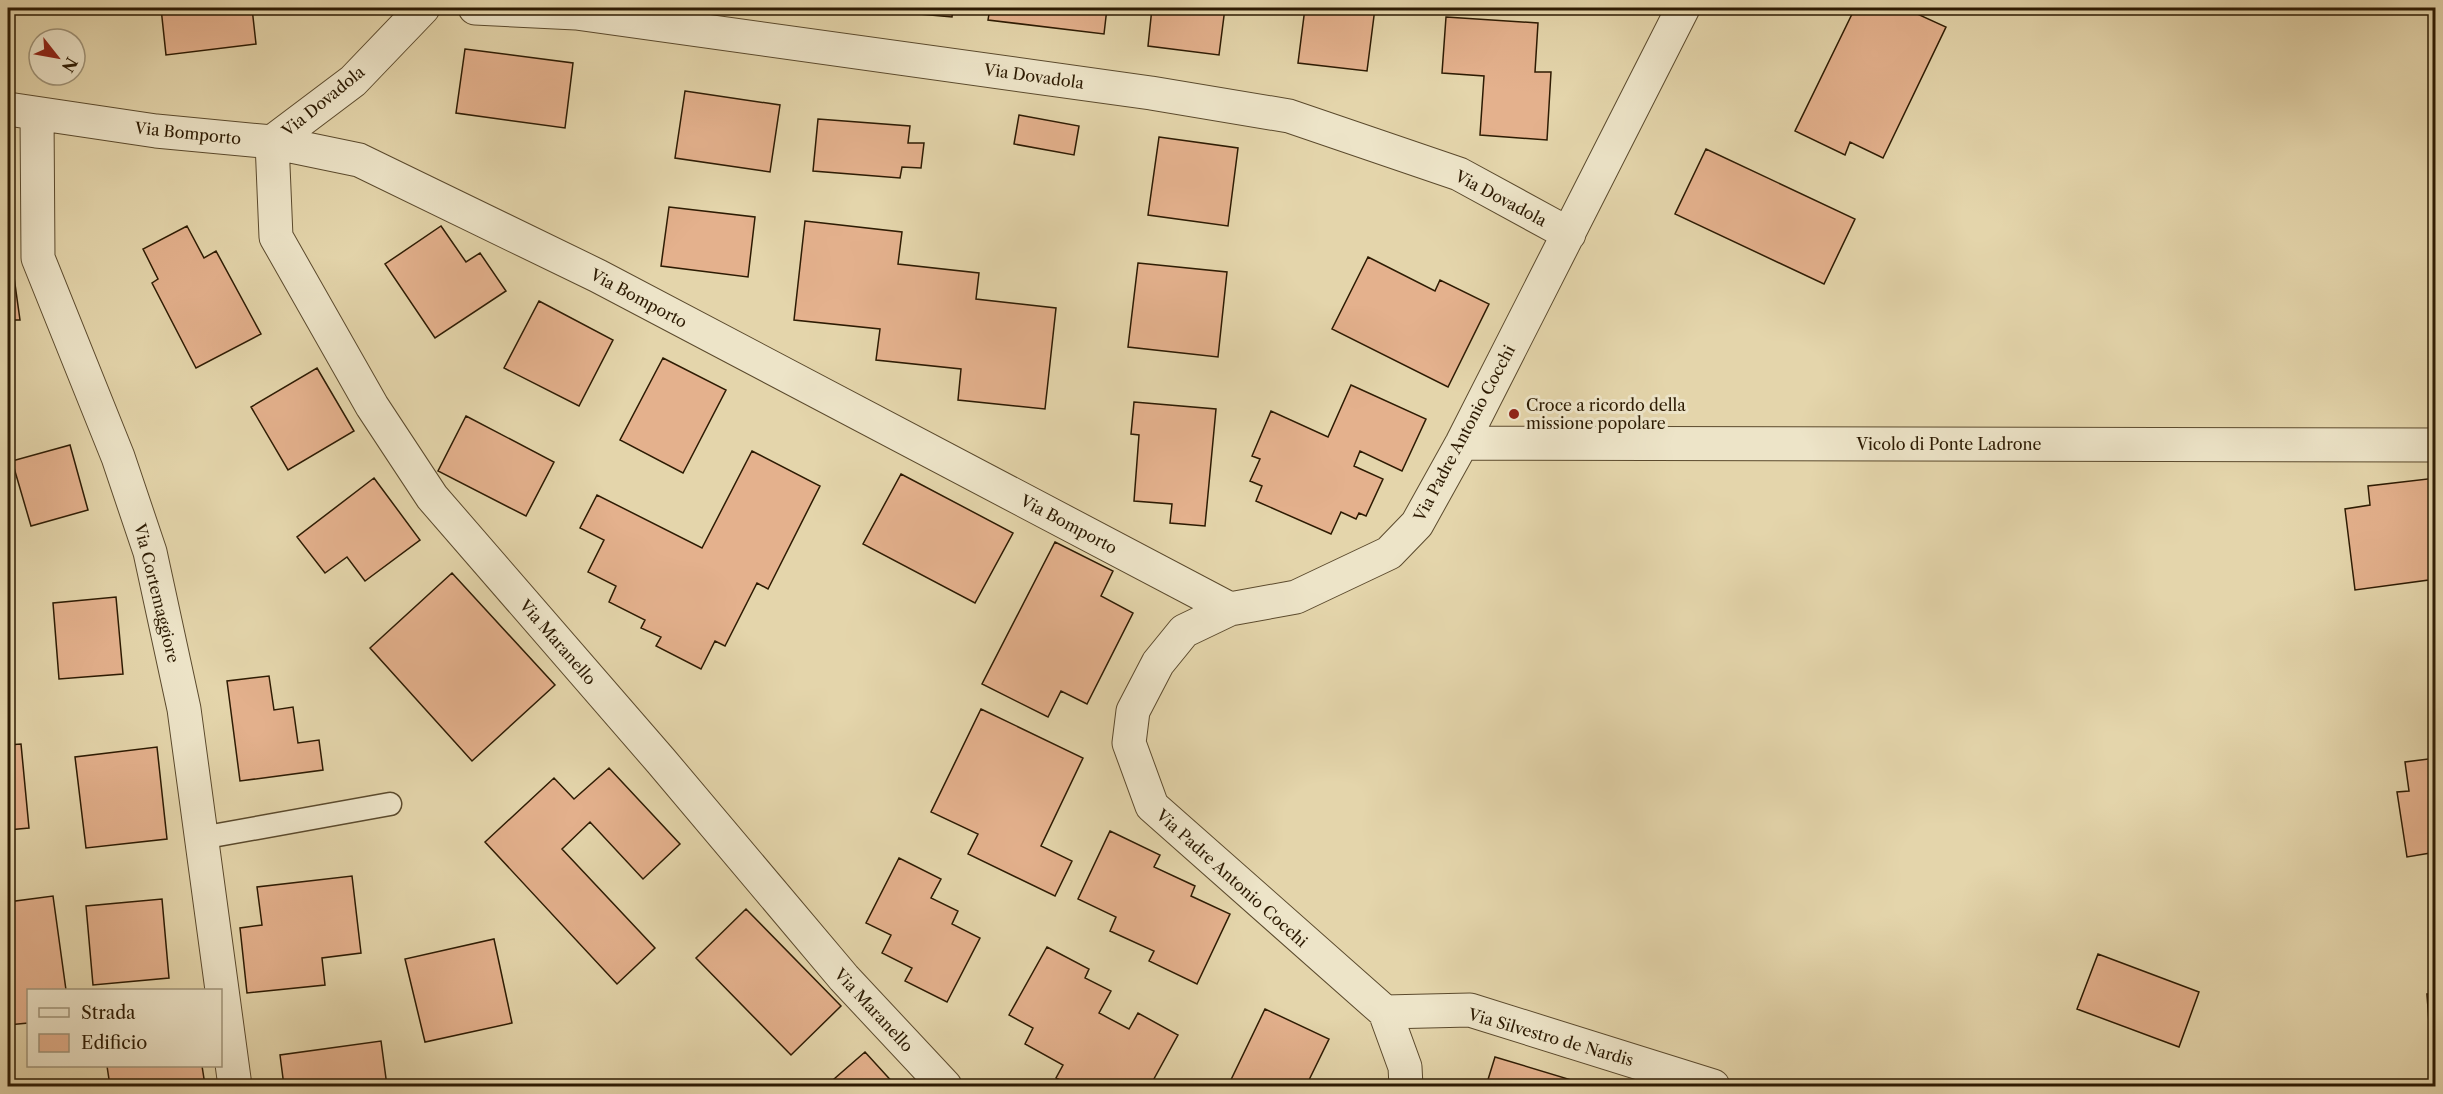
<svg xmlns="http://www.w3.org/2000/svg" width="2443" height="1094" font-family="'Libre Caslon Text',serif">
  <rect width="100%" height="100%" fill="#e4d5ab"/>
  <filter id="stains"><feTurbulence type="fractalNoise" baseFrequency=".00333" numOctaves="4"/><feColorMatrix values="0 0 0 0 .2 0 0 0 0 .09 0 0 0 0 .02 0 0 0 .5 -.17"/></filter>
  <radialGradient id="worn" r=".72"><stop offset=".6" stop-color="#630" stop-opacity="0"/><stop offset="1" stop-color="#630" stop-opacity=".3"/></radialGradient>
  <!-- building -->
  <path fill="#e4b18d" stroke="#2d1b03" stroke-width="1.5" d="M161,8h91l4,36 -90,11z
    M851,8h102l-1,9z
    M990,8h117l-3,26 -116,-14z
    M1152,8h73l-6,47 -71,-9z
    M1305,8h70l-8,63 -69,-8z
    M1855,8h63l-3,5 31,14 -63,131 -33,-16 -5,13 -50,-24z
    M1446,17l92,6 -3,49h16l-4,68 -67,-5 4,-59 -42,-3z
    M465,49l108,14 -8,65 -109,-15z
    M685,91l95,14 -10,67 -95,-14z
    M1019,115l60,11 -5,29 -60,-11z
    M818,119l92,7 -2,17h16l-3,25 -19,-1 -2,11 -87,-7z
    M1159,137l79,11 -10,78 -80,-11z
    M1706,149l149,70 -31,65 -149,-70z
    M669,207l86,10 -7,60 -87,-11z
    M805,221l97,11 -4,32 81,9 -3,26 80,9 -11,101 -87,-9 3,-31 -85,-9 4,-31 -86,-9z
    M187,226l17,32 12,-7 45,83 -65,34 -44,-85 6,-4 -15,-30z
    M441,226l25,36 14,-9 26,38 -71,47 -50,-74z
    M1368,257l67,34 5,-11 49,24 -41,83 -116,-58z
    M1138,263l89,9 -9,85 -90,-10z
    M8,269l5,1 7,50h-12z
    M539,301l74,39 -34,66 -75,-38z
    M663,358l63,32 -43,83 -63,-33z
    M317,368l37,63 -66,39 -37,-63z
    M1351,385l75,34 -24,52 -42,-20 -6,15 29,13 -17,37 -7,-3 -3,6 -15,-7 -10,22 -75,-33 6,-15 -12,-5 10,-22 -8,-3 19,-45 57,26z
    M1134,402l82,7 -11,117 -35,-3 2,-19 -38,-3 5,-66 -8,-1z
    M466,416l88,46 -28,54 -88,-45z
    M70,445l18,65 -57,16 -19,-65z
    M752,451l68,35 -52,103 -11,-6 -32,63 -10,-5 -14,28 -45,-23 5,-9 -20,-9 4,-8 -36,-18 7,-16 -28,-14 16,-32 -24,-12 17,-33 105,53z
    M901,474l112,59 -38,70 -112,-59z
    M374,478l46,62 -55,41 -18,-24 -22,16 -28,-36z
    M2436,478v101l-81,11 -10,-81 25,-4 -2,-19z
    M1055,542l58,29 -12,25 32,17 -46,91 -26,-13 -13,26 -66,-33z
    M452,573l103,112 -83,76 -102,-113z
    M116,597l7,77 -64,5 -6,-76z
    M269,676l5,34 19,-3 5,36 21,-3 4,30 -83,11 -13,-100z
    M981,709l102,49 -42,88 31,15 -17,35 -87,-42 10,-20 -47,-22z
    M21,744l8,84 -21,2v-85z
    M157,747l10,92 -81,9 -11,-91z
    M2436,758v94l-29,5 -10,-65 12,-1 -4,-29z
    M609,768l71,76 -37,35 -53,-57 -28,27 93,99 -38,36 -132,-142 69,-64 20,21z
    M1110,831l50,24 -6,12 41,19 -4,10 39,18 -33,70 -48,-23 5,-10 -44,-20 6,-14 -38,-18z
    M899,858l42,21 -10,19 27,13 -6,13 28,14 -33,64 -42,-21 7,-13 -30,-15 9,-18 -25,-12z
    M352,876l9,77 -39,5 3,27 -78,8 -7,-65 22,-3 -5,-38z
    M53,896l13,94h-38v33l-20,2v-123z
    M162,899l7,79 -76,7 -7,-79z
    M746,909l95,97 -50,49 -95,-97z
    M494,939l18,84 -87,19 -20,-83z
    M1047,947l42,22 -4,9 26,13 -12,22 30,16 9,-16 40,22 -28,51h-78l-16,-8 7,-13 -38,-21 8,-16 -24,-13z
    M2098,954l101,38 -20,55 -102,-38z
    M2427,994h9v43h-6z
    M1265,1009l64,30 -23,47h-78z
    M381,1041l6,45h-103l-4,-31z
    M865,1052l31,34h-70z
    M1495,1057l93,28 -1,1h-101z
    M107,1066h95l3,19 18,-2 1,3h-114z"/>
  <g fill="none" stroke-linecap="round" stroke-linejoin="round">
    <!-- service casing -->
    <g stroke="#5b4a2d" stroke-width="25">
      <path id="service" d="M201,838l189,-34"/>
    </g>
    <!-- minor casing -->
    <g stroke="#5b4a2d" stroke-width="35">
      <path id="minor" d="M423,8l-70,73 -81,61 4,95 96,169 60,91 229,264 183,217 101,108
        M475,8l101,5 575,80 138,23 170,58 110,60
        M8,109l148,22 116,11 87,18 239,116 632,333
        M37,114l1,144 80,199 32,95 34,157 51,377
        M1462,443l974,2
        M1385,1012l85,-2 243,76
        M1406,1086l-1,-19 -20,-55 -233,-206 -23,-63 4,-32 25,-48 26,-32 46,-22 66,-12 93,-44 28,-29 45,-81 221,-435"/>
    </g>
    <!-- service -->
    <use href="#service" stroke="#ede4c8" stroke-width="22"/>
    <!-- minor -->
    <use href="#minor" stroke="#ede4c8" stroke-width="33"/>
  </g>
  <!-- markers -->
  <circle fill="#8f2418" stroke="#ede4c8" stroke-width="2" cx="1514" cy="414" r="6"/>
  <g text-anchor="middle" dominant-baseline="central" stroke-width="6" stroke-linejoin="round" paint-order="stroke">
    <!-- street labels -->
    <g font-size="16" fill="#2d1b03" stroke="#ede4c8">
      <text transform="translate(1034 76) rotate(8)">Via Dovadola</text>
      <text transform="translate(323 101) rotate(-39)">Via Dovadola</text>
      <text transform="translate(188 133) rotate(6)">Via Bomporto</text>
      <text transform="translate(1501 198) rotate(28)">Via Dovadola</text>
      <text transform="translate(639 298) rotate(28)">Via Bomporto</text>
      <text transform="translate(1464 433) rotate(-62)">Via Padre Antonio Cocchi</text>
      <text x="1949" y="444">Vicolo di Ponte Ladrone</text>
      <text transform="translate(1069 524) rotate(28)">Via Bomporto</text>
      <text transform="translate(157 593) rotate(76)">Via Cortemaggiore</text>
      <text transform="translate(558 642) rotate(49)">Via Maranello</text>
      <text transform="translate(1232 878) rotate(42)">Via Padre Antonio Cocchi</text>
      <text transform="translate(874 1010) rotate(47)">Via Maranello</text>
      <text transform="translate(1551 1037) rotate(16)">Via Silvestro de Nardis</text>
    </g>
    <!-- poi labels -->
    <g font-size="16" fill="#2d1b03" stroke="#ede4c8" text-anchor="start">
      <text x="1526" y="405">Croce a ricordo della<tspan x="1526" dy="18">missione popolare</tspan></text>
    </g>
  </g>
  <!-- margin -->
  <rect width="2443" height="1094" fill="none" stroke="#e4d5ab" stroke-width="30"/>
  <rect x="9" y="9" width="2425" height="1076" fill="none" stroke="#2d1b03" stroke-width="3"/>
  <rect x="15" y="15" width="2413" height="1064" fill="none" stroke="#2d1b03" stroke-width="1.5"/>
  <!-- legend -->
  <rect x="27" y="989" width="195" height="78" fill="#ede4c8" stroke="#a09479" stroke-width="1.5"/>
  <rect x="39" y="1008" width="30" height="9" fill="#ede4c8" stroke="#a09479" stroke-width="1.5"/>
  <text x="81" y="1019" font-size="18" fill="#2d1b03">Strada</text>
  <rect x="39" y="1034" width="30" height="18" fill="#e4b18d" stroke="#a09479" stroke-width="1.5"/>
  <text x="81" y="1049" font-size="18" fill="#2d1b03">Edificio</text>
  <!-- north arrow -->
  <g transform="translate(57 57) rotate(121)"><circle r="28" fill="#ede4c8" stroke="#a09479" stroke-width="1.5"/>
  <path d="M0-4.5L10 22L0 15L-10 22Z" fill="#8f2418"/>
  <text y="-9" font-size="16" font-weight="bold" text-anchor="middle" fill="#2d1b03">N</text>
  </g>
  <rect width="100%" height="100%" filter="url(#stains)"/>
  <rect width="100%" height="100%" fill="url(#worn)"/>
</svg>
